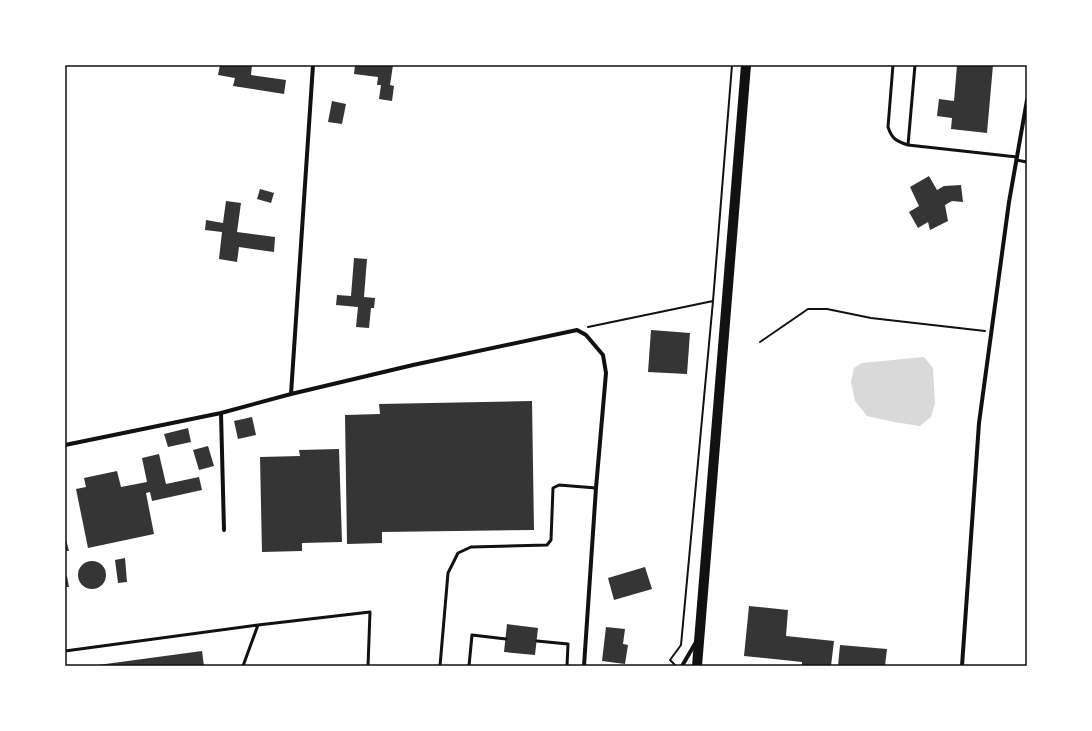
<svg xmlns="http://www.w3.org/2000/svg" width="1092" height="731" font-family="'Public Sans',sans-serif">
  <rect width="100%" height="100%" fill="#fff"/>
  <!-- water -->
  <path fill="#d9d9d9" d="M924,357l9,11 2,35 -4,14 -11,9 -26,-4 -27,-6 -12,-15 -4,-19 3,-14 8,-5z"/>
  <!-- building -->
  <path fill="#353535" d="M220,65h32l-1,10 35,5 -2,14 -51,-8 2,-8 -17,-3z
    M355,65h38l-3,20 4,1 -2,15 -13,-2 2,-14h-4l1,-8 -24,-3z
    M957,65h36l-6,68 -36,-4 1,-11 -15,-2 2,-17 15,2z
    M332,101l14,3 -4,20 -14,-2z
    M929,176l8,14 7,-4 17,-1 2,17 -11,-1 -7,4 3,16 -18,9 -2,-8 -10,6 -9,-16 10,-6 -9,-19z
    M260,189l14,4 -3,10 -14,-4z
    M226,201l15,2 -4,29 38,5 -1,15 -35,-5 -2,15 -18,-3 3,-27 -17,-2 1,-10 17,3z
    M354,258l13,1 -3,38 11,1 -1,10h-3l-2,20 -13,-1 2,-20 -22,-2 1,-10 14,1z
    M651,330l39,3 -3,41 -39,-2z
    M532,401l2,129 -152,2v11l-35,1 -2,-129 35,-1 -1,-10z
    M252,417l4,18 -18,4 -4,-18z
    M188,428l3,14 -23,5 -4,-13z
    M208,446l6,20 -15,4 -6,-20z
    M339,449l3,93 -40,1v8l-40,1 -2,-95 40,-1 -1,-6z
    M159,454l7,30 33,-7 3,13 -50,11 -2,-9 -4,1 8,41 -66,14 -12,-59 10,-2 -2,-9 33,-7 4,16 26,-5 -5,-24z
    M65,536l4,15h-4z
    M125,558l2,24 -9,1 -3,-23z
    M78 575a14 14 0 1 1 28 0a14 14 0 1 1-28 0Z
    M645,567l7,22 -38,11 -6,-22z
    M67,576l2,11h-4v-10z
    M749,606l39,4 -2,26 48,5 -3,25h-29v-4l-58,-6z
    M507,624l31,4 -3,27 -31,-3z
    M606,627l19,2 -2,15 5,1 -3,19 -23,-3z
    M840,645l47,4 -2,17h-47z
    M202,651l2,15h-106v-1z"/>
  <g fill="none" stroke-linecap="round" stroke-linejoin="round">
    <!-- path -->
    <path stroke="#111" stroke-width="2" d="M588,327l125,-26
      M760,342l48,-33h19l44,9 114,13
      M675,665l-5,-5 11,-15 32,-344 19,-236"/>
    <!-- service -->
    <path stroke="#111" stroke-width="3" d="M893,65l-5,62c4,12 8,14 20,18l109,12
      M908,145l7,-80
      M1016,160l11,2
      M537,641l31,3 -1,22
      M65,651l193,-26 112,-13 -2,54
      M243,666l15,-41
      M440,666l8,-93 10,-20 13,-6 76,-2 4,-5 2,-52 6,-3 37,3
      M469,666l3,-31 34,4"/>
    <!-- minor -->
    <path stroke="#111" stroke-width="4" d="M291,394l22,-329
      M221,413l3,117
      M65,445l156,-32 70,-19 122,-29 164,-35 9,5 17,20 3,18 -10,115 -12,178
      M682,666l14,-24
      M962,666l17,-243 30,-221 18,-102"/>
    <!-- primary -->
    <path stroke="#111" stroke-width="10" d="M697,666l49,-601"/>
  </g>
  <!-- border -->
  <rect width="1092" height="731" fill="none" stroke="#ffffff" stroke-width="132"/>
  <rect x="66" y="66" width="960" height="599" fill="none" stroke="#111" stroke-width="1.5"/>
</svg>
